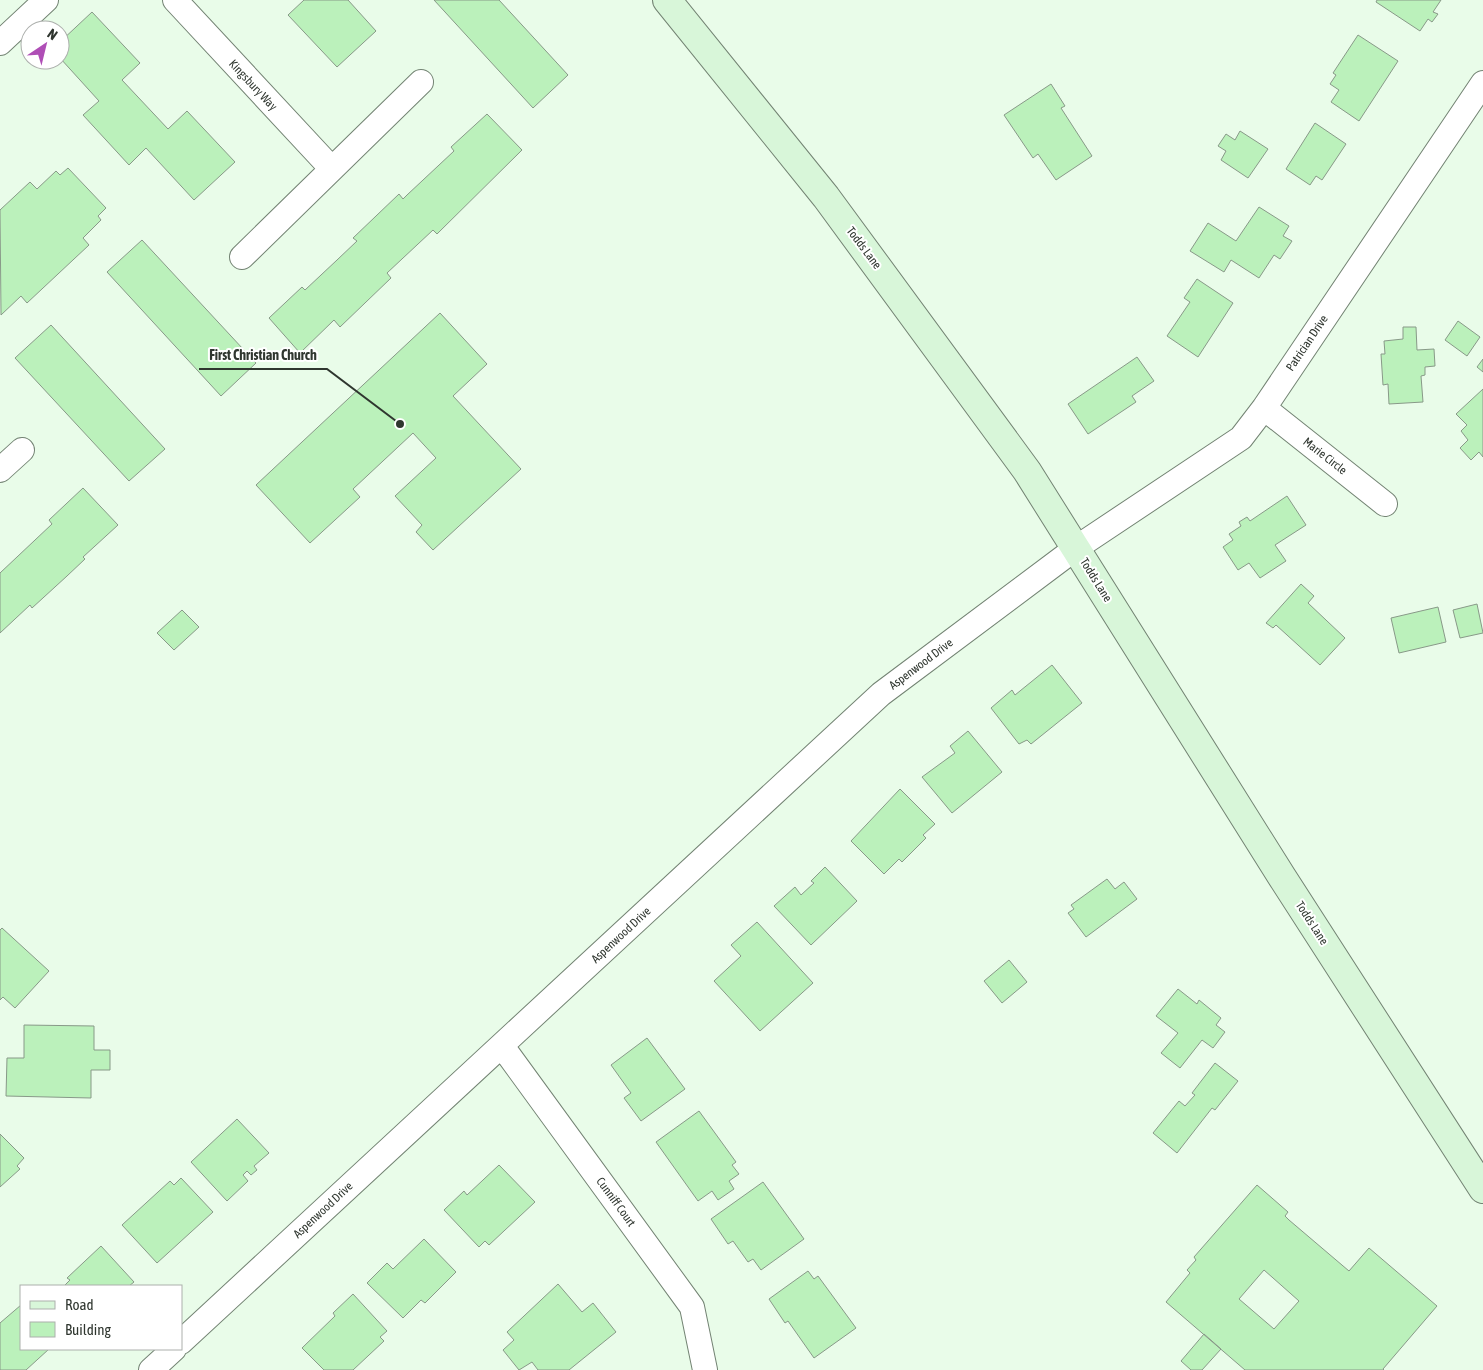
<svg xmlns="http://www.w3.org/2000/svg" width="1483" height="1370" font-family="'Asap Condensed',sans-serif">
  <rect width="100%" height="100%" fill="#e9fce9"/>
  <!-- building -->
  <path fill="#bbf1bb" stroke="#898" fill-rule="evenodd" d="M304,0h44l28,31 -39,36 -49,-52z
    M434,0h65l69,75 -35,33z
    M1377,0h64l-8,12 5,2 -6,8 -4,-3 -8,12 -44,-29z
    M92,12l48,51 -18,17 46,49 19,-18 48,51 -41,38 -48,-52 -17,17 -46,-50 16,-14 -39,-43v-16z
    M1358,35l40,26 -39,60 -28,-19 8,-12 -9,-6 6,-9 -3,-2z
    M1051,84l14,22 -4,2 31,48 -36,24 -18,-26 -5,4 -29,-43z
    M487,114l35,36 -85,84 -4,-4 -46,43 4,5 -51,49 -6,-7 -34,33 -31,-35 33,-31 3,3 32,-30 20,-19 -4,-3 46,-44 4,5 4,-4 47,-44 -3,-4z
    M1315,123l31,21 -24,36 -6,-4 -6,9 -24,-16z
    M1240,131l28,18 -20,29 -27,-18 5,-9 -8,-5 8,-12 9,6z
    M68,168l38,40 -8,8 3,4 -18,18 6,7 -62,58 -6,-7 -20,19 -1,-105 30,-28 7,7 19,-18 4,4z
    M1259,207l30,19 -6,10 9,5 -12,18 -6,-4 -15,23 -28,-18 -7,12 -34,-21 18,-28 28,18z
    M142,240l114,123 -35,33 -114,-124z
    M1197,279l36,24 -35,54 -31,-21 23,-34 -6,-4z
    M440,313l47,51 -34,32 68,73 -88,81 -17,-18 6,-7 -27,-29 41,-38 -23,-25 -60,56 7,8 -50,46 -54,-58z
    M1458,321l22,16 -13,19 -22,-16z
    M51,325l114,124 -36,32 -114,-123z
    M1403,327h13l1,23 17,-1 1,17 -10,1v8l-4,1 2,26 -34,2 -1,-20 -5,1 -2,-31h4l-1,-13 19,-2z
    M1137,357l17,24 -22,15 4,6 -48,32 -20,-30z
    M1483,359v13l-6,-5z
    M1483,389v68l-4,-5 -8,8 -11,-12 8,-8 -7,-9 6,-6 -11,-11z
    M83,488l35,37 -35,32 2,2 -18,17 -35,32 -2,-3 -30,28v-60l52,-49 -3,-4z
    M1287,496l19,29 -31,20 11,16 -26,17 -11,-15 -11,7 -15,-23 10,-7 -4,-6 12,-8 -2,-4 8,-5 3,4z
    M1301,584l13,12 -6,7 37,35 -25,27 -44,-40 -3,3 -7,-5z
    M1477,604l6,29 -23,5 -7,-28z
    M1438,607l8,35 -47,11 -8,-35z
    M182,610l17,17 -25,23 -17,-17z
    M1052,665l30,38 -51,41 -4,-4 -8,4 -28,-36 21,-18 3,5z
    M968,731l34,41 -50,41 -30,-36 33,-24 -5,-7z
    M900,789l35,35 -12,11 3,3 -24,24 -3,-3 -15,15 -33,-33z
    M825,867l32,34 -46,44 -37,-39 21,-19 6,8 13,-12 -3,-2z
    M1107,879l8,10 9,-7 13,17 -51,38 -18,-24 6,-4 -3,-4z
    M757,922l56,61 -53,48 -46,-50 27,-25 -10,-11z
    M2,928l47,43 -34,37 -12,-11 -3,3v-70z
    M1009,960l18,22 -25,21 -18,-22z
    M1178,989l19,15 2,-4 22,18 -5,7 9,7 -12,16 -11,-8 -22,28 -19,-15 17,-20 -22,-17z
    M24,1025l70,1v24h16v20h-19v28l-85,-2 1,-38h17z
    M647,1038l38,51 -44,32 -17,-23 7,-5 -20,-28z
    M1215,1063l23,18 -23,29 -3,-2 -35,45 -24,-20 26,-32 6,5 10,-11 -3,-2z
    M699,1111l37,51 -4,3 7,9 -10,7 5,8 -16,11 -6,-9 -14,10 -42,-59z
    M237,1119l32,34 -15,13 3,4 -6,5 -4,-4 -4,4 5,6 -21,20 -36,-39z
    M0,1134l24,24 -7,8 3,3 -20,18z
    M499,1165l36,37 -46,43 -4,-4 -6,6 -35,-37 20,-19 3,4z
    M181,1178l32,34 -56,51 -35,-38 48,-44 4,4z
    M763,1182l41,57 -43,31 -8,-11 -5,3 -15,-21 -5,3 -17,-25z
    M1257,1185l31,27 -3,4 4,4 60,51 20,-23 68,58 -54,63 1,1h-139l-79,-68 24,-29 -3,-3 9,-10 -2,-3zM1264,1270l35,31 -25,28 -35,-30z
    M424,1239l32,33 -31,31 -4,-3 -18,18 -36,-35 20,-20 6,6z
    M101,1246l33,36 -5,4h-65l6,-6 -3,-2z
    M808,1271l6,8 4,-3 38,52 -42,30 -26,-37 -3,2 -16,-24z
    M558,1284l24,28 11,-9 23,29 -47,38h-31l-6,-8 -13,8 -16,-20 11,-10 -7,-8z
    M353,1294l34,37 -7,6 4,4 -31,29h-29l-22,-22 33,-32 -2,-3z
    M21,1305v44h28l-23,21h-26v-47z
    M1204,1334l17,15 -19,21h-11l-10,-9z"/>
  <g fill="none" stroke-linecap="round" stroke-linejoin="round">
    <!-- minor casing -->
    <g stroke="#738373" stroke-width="26">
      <path id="minor" d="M175,0l157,169
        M0,43l46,-43
        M242,257l179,-175
        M1264,408l121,96
        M0,470l22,-20
        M502,1046l190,261 13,63
        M181,1342l700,-648 195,-146 165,-110 23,-30 219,-325
        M151,1370l23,-21"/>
    </g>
    <!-- secondary casing -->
    <g stroke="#738373" stroke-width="30">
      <path id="secondary" d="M667,0l159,197 201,274 255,406 201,312"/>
    </g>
    <!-- minor -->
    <use href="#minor" stroke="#fff" stroke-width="24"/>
    <!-- secondary -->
    <use href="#secondary" stroke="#d8f6d9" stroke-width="28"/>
  </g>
  <g text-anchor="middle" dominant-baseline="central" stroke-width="4" stroke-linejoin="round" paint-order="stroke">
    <!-- street labels -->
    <g font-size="12" fill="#2f362f" stroke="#fff">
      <text transform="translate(253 85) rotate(47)">Kingsbury Way</text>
      <text transform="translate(864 248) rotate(53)">Todds Lane</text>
      <text transform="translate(1307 343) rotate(-56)">Patrician Drive</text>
      <text transform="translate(1325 456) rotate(38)">Marie Circle</text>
      <text transform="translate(1096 580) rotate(58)">Todds Lane</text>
      <text transform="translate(921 664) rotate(-37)">Aspenwood Drive</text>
      <text transform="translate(1312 923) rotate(57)">Todds Lane</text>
      <text transform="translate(621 935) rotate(-43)">Aspenwood Drive</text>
      <text transform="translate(616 1202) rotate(54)">Cunniff Court</text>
      <text transform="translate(323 1210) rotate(-43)">Aspenwood Drive</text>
    </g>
  </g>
  <!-- callouts -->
  <path fill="none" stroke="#2f362f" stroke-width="2" d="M400 424L327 369H199"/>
  <circle fill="#2f362f" stroke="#fff" stroke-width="2" cx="400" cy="424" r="5"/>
  <g font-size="14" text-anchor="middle" font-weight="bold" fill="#2f362f" stroke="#fff" stroke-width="4" stroke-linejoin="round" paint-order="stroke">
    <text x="263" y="360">First Christian Church</text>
  </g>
  <!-- legend -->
  <rect x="20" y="1285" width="162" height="65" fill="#ffffff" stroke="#acafac"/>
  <rect x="30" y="1301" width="25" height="8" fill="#d8f6d9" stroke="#acafac"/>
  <text x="65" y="1310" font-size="15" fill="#2f362f">Road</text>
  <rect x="30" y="1322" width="25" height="15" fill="#bbf1bb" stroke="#acafac"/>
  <text x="65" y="1335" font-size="15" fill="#2f362f">Building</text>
  <!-- north arrow -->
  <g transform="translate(45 45) rotate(35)"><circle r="24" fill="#ffffff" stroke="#acafac"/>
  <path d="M0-4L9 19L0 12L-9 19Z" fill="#af4eb6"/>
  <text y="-8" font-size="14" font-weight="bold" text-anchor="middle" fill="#2f362f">N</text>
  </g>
</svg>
